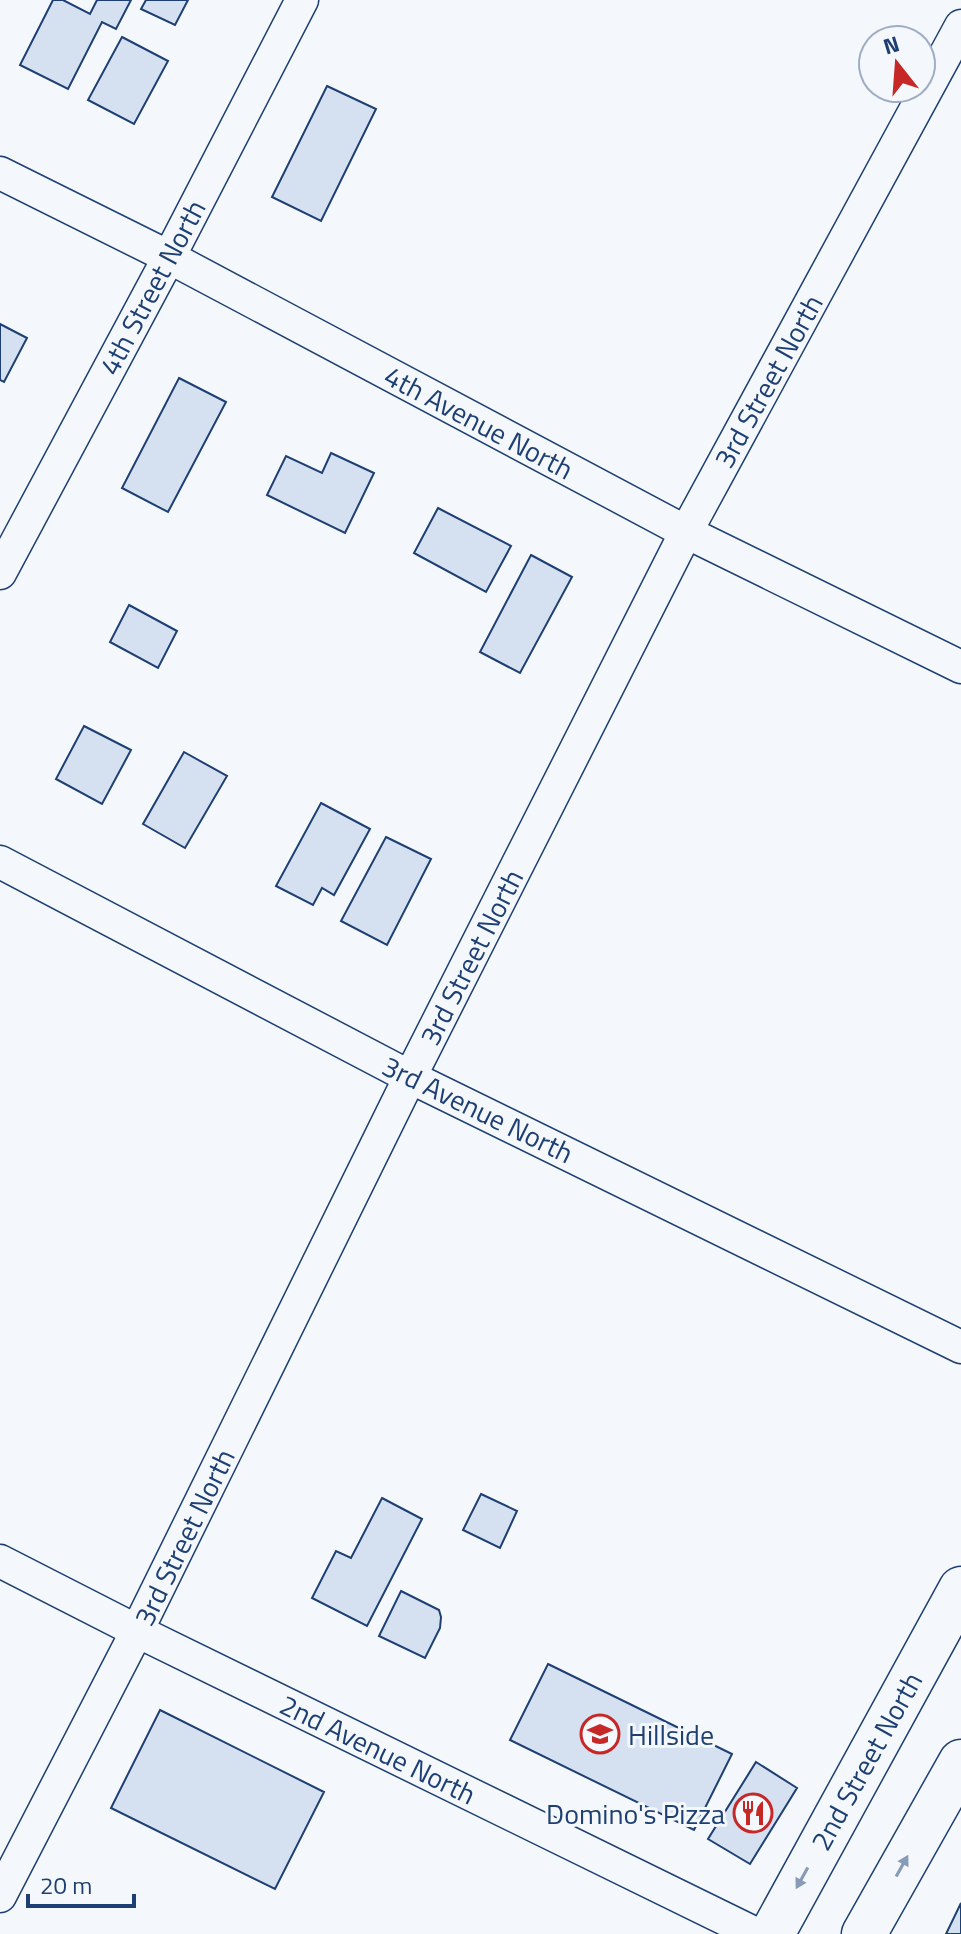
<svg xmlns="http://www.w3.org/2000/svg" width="961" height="1934" font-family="'Titillium Web',sans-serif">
  <rect width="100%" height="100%" fill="#f4f7fb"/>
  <!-- building -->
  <path fill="#d5e0f0" stroke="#1d3f73" stroke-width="2" d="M53,0h10l27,14 7,-14h34l-15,29 -14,-7 -34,67 -48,-24z
    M146,0h42l-13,25 -34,-16z
    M122,37l46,24 -34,63 -46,-24z
    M327,86l49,23 -55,112 -49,-24z
    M0,324l27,14 -23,44 -4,-2z
    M179,378l47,24 -58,110 -46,-24z
    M331,453l43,20 -29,60 -78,-38 19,-39 36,17z
    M438,508l73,38 -25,46 -72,-39z
    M531,555l41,22 -52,96 -40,-21z
    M129,605l48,26 -19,37 -48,-26z
    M84,726l47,24 -29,54 -46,-25z
    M184,752l43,24 -42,72 -42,-24z
    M321,803l49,26 -36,66 -12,-7 -9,17 -37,-19z
    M386,837l45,22 -44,86 -46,-24z
    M481,1494l36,17 -17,37 -37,-18z
    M382,1498l40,21 -55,107 -55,-28 24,-47 15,7z
    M401,1591l38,19 2,7 -1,11 -15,30 -46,-22z
    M548,1664l184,90 -38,76 -184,-90z
    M160,1710l164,82 -49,97 -164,-81z
    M756,1762l41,26 -47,76 -42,-25z
    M961,1903v31h-15z"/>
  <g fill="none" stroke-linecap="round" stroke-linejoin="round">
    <!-- minor casing -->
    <g stroke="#1d3f73" stroke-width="35">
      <path id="minor" d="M0,173l169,84 517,275 275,135
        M0,573l169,-316 133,-257
        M0,862l410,215 551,270
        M0,1561l137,70 619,303
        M0,1896l137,-265 273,-554 276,-545 275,-506"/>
    </g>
    <!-- secondary casing -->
    <g stroke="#1d3f73" stroke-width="47">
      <path id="secondary" d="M772,1934l189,-345
        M864,1934l97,-172"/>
    </g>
    <!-- minor -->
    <use href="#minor" stroke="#f4f7fb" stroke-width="32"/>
    <!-- secondary -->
    <use href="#secondary" stroke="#f4f7fb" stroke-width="44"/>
  </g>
  <!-- one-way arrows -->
  <defs><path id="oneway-solid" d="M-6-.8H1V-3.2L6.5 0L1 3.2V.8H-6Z" transform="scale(2)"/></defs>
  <g fill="#889bb7">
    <use href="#oneway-solid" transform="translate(902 1866) rotate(-61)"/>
    <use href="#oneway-solid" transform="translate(802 1878) rotate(119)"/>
  </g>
  <!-- icons -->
  <defs>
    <g id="school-ring" transform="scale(2)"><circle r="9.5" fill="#f4f7fb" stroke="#c62828" stroke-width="1.5"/><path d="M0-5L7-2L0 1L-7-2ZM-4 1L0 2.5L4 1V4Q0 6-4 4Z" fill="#c62828"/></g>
    <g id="restaurant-ring" transform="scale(2)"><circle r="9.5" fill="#f4f7fb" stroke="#c62828" stroke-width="1.5"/><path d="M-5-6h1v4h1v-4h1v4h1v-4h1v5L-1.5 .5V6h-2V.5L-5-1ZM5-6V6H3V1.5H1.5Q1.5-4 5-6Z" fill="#c62828"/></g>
  </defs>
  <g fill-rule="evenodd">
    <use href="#school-ring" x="600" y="1734"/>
    <use href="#restaurant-ring" x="753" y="1813"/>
  </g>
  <g text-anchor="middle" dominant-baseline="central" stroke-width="6" stroke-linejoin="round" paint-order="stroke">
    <!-- street labels -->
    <g font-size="28" fill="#1d3f73" stroke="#f4f7fb">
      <text transform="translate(152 287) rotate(-62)">4th Street North</text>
      <text transform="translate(768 381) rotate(-61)">3rd Street North</text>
      <text transform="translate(479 422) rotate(28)">4th Avenue North</text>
      <text transform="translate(471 957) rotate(-63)">3rd Street North</text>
      <text transform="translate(478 1109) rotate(26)">3rd Avenue North</text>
      <text transform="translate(184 1537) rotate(-64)">3rd Street North</text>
      <text transform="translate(378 1749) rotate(26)">2nd Avenue North</text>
      <text transform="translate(866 1761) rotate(-61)">2nd Street North</text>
    </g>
    <!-- poi labels -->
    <g font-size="28" fill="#1d3f73" stroke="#f4f7fb" text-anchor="start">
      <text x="628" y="1734">Hillside</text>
      <text x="725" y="1813" text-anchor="end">Domino's Pizza</text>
    </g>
  </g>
  <!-- north arrow -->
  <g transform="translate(897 64) rotate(343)"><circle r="38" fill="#f4f7fb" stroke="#9eadc5" stroke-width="2"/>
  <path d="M0-6L14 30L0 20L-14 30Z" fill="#c62828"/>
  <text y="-12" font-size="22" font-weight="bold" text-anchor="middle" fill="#1d3f73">N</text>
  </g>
  <!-- scale -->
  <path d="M28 1894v12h106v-12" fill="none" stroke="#1d3f73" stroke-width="4"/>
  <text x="40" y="1894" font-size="24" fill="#1d3f73" stroke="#f4f7fb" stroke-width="6" paint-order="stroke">20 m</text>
</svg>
